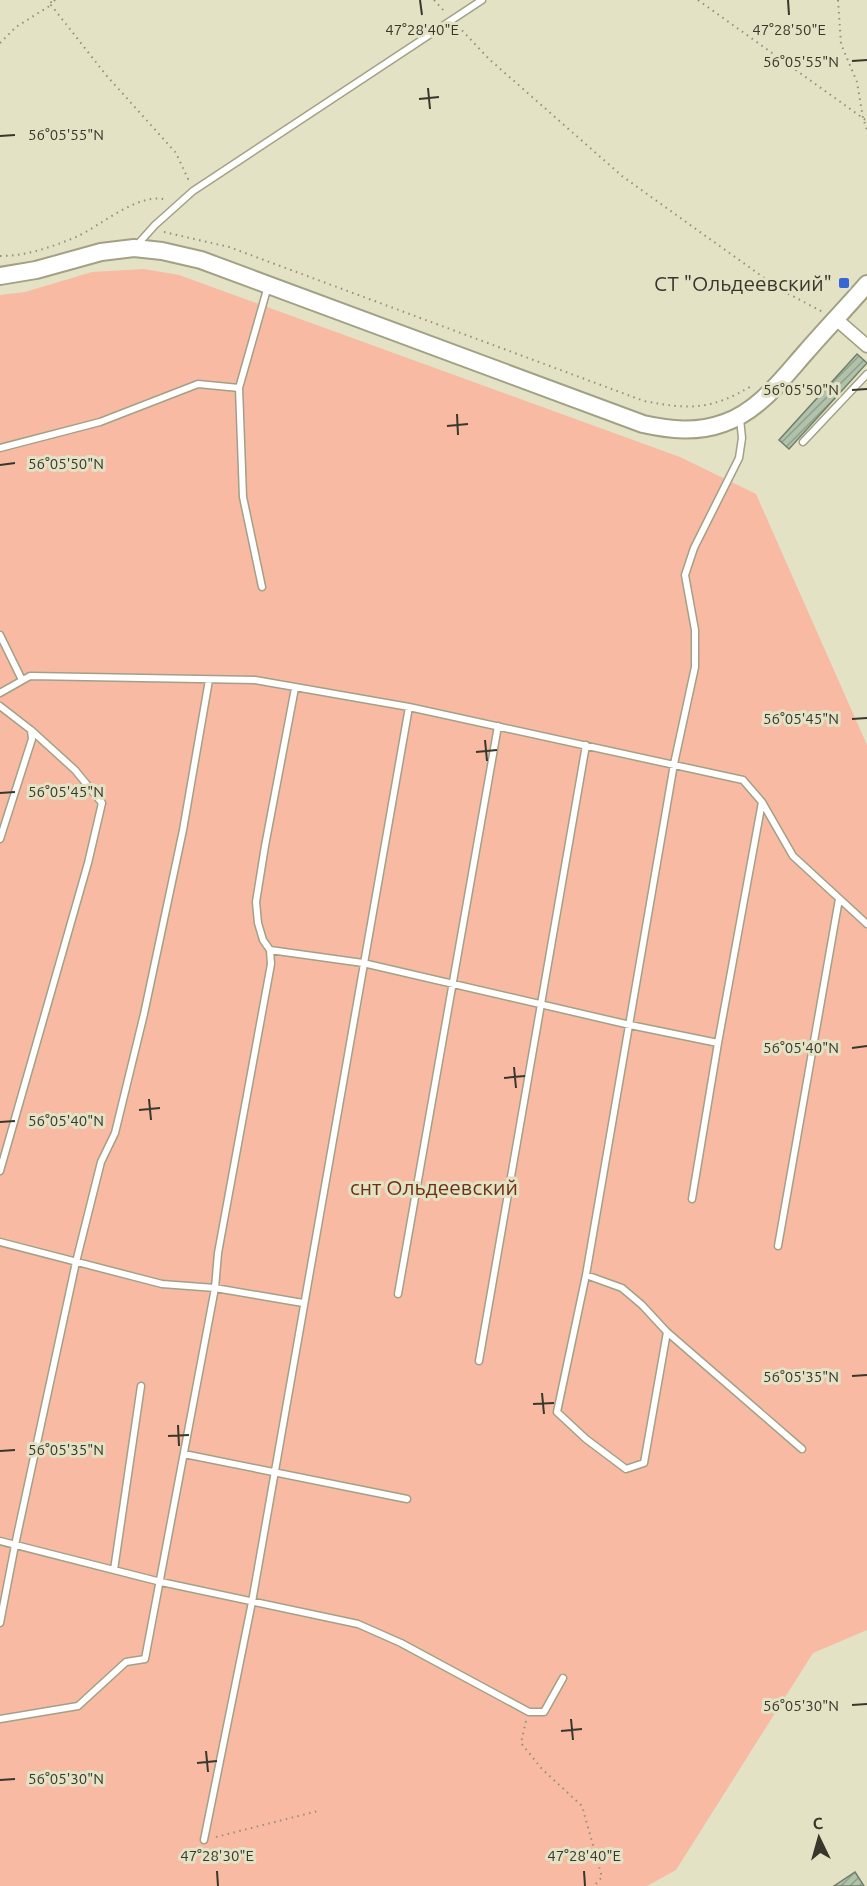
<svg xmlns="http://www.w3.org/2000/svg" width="867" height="1886" font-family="Ubuntu,sans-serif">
  <defs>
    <pattern id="building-hatch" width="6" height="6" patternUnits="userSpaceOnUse" patternTransform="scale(1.5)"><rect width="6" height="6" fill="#b0c2aa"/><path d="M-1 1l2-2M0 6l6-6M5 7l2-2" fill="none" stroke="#909e8b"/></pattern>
  </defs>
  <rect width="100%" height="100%" fill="#e3e2c5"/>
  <!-- green -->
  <path fill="#f8baa2" d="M144,269l35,6 501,182 76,37 111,251v885l-54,23 -137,217 -29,16h-647v-1591l25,-3 67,-20z"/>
  <!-- building -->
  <path fill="url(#building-hatch)" stroke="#6f7f69" stroke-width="1.5" d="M857,354l10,9 -78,86 -10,-9z
    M855,1872l9,14h-30z"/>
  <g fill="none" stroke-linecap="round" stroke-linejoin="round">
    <!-- lane casing -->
    <g stroke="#a2a185" stroke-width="9">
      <path id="lane" d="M137,245l18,-20 38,-34 289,-191
        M803,442l64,-68
        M0,448l100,-26 98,-38 41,4
        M262,587l-19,-90 -4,-109 29,-102
        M0,635l22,45
        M0,693l30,-17 225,4 154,27 334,73 19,22 31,54 74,68
        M0,706l31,24 1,9 -32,100
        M270,950l93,13 267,62 88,18
        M0,1171l88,-308 14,-60 -27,-33 -44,-40
        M692,1199l26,-156 44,-241
        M0,1242l162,42 53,4 88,15
        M778,1246l61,-347
        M586,1275l36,13 20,17 25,27 -23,131 -18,6 -40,-30 -29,-27 29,-137 88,-511 21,-97v-37l-10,-55 9,-27 45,-90 3,-20 -2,-19
        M398,1294l100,-568
        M667,1332l135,117
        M479,1361l107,-616
        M184,1454l223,45
        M0,1541l161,41 197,42 43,19 128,69h15l19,-34
        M114,1570l27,-184
        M0,1623l15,-78 61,-283 25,-100 14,-29 29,-119 39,-184 26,-150
        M0,1719l78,-13 48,-44 19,-3 70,-371 3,-35 53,-289 -1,-14 -7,-10 -5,-17 -2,-21 9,-56 30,-158
        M204,1840l48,-238 157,-895"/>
    </g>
    <!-- street casing -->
    <g stroke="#a2a185" stroke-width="15">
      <path id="street" d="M836,319l31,27"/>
    </g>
    <!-- secondary casing -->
    <g stroke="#a2a185" stroke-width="20">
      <path id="secondary" d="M0,276l36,-6 65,-18 33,-4 28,3 39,9 442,164c27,6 54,9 81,-1 35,-12 58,-44 82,-71 20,-23 41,-45 61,-68"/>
    </g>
    <!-- path -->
    <path stroke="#91907c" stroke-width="2" stroke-dasharray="1.5 4.5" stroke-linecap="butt" d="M55,0l-4,5 55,70 70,78 13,28
      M434,0l12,13
      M698,0l169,121
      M838,0l3,44 16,38 6,36 4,12
      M458,26l31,33 133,117 159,114 42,22
      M0,43l16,-16 35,-22v-5
      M164,232l65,15 415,154c46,9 68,9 109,-16
      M0,256c26,0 52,-9 76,-19 25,-11 63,-46 91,-37
      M526,1721l-5,22 21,26 40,37 20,71 -8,9
      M216,1837l102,-26"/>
    <!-- lane -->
    <use href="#lane" stroke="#fff" stroke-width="6"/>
    <!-- street -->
    <use href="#street" stroke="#fff" stroke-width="12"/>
    <!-- secondary -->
    <use href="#secondary" stroke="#fff" stroke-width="16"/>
  </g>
  <!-- ticks -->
  <path fill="none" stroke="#38372c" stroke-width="2" d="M420,0l2,15M788,0l1,15M852,61l15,-1M428,88l2,21M419,99l20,-2M0,136l15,-1M852,390l15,-1M457,414l1,21M447,426l21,-2M0,465l15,-2M852,719l15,-1M485,740l2,21M476,752l21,-2M0,793l15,-1M852,1048l15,-2M514,1067l2,21M504,1078l21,-2M149,1099l2,21M139,1110l21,-2M0,1122l15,-1M852,1376l15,-1M542,1393l2,21M533,1404l21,-1M178,1425l1,21M168,1436l21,-1M0,1451l15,-1M852,1705l15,-1M571,1719l2,21M561,1731l21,-2M206,1751l2,21M197,1763l20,-2M0,1780l15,-1M217,1871l1,15M584,1871l1,15"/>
  <!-- markers -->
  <rect fill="#3665d5" stroke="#e3e2c5" stroke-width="2" x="838" y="277" width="12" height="12" rx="3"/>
  <g text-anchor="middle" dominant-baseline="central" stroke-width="6" stroke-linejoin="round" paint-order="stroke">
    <!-- poi labels -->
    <g font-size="21" fill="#38372c" stroke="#e3e2c5" text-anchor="end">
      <text x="832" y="283">СТ "Ольдеевский"</text>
    </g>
    <!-- park labels -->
    <g font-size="21" fill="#6b2f15" stroke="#e3e2c5">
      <text x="434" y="1187">снт Ольдеевский</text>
    </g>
  </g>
  <g font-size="15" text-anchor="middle" fill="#38372c" stroke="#e3e2c5" stroke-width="6" stroke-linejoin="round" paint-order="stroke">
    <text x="422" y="35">47°28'40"E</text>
    <text x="789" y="35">47°28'50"E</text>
    <text x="801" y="67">56°05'55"N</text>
    <text x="66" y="140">56°05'55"N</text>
    <text x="801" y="395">56°05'50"N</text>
    <text x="66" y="469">56°05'50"N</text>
    <text x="801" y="724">56°05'45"N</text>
    <text x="66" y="797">56°05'45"N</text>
    <text x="801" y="1053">56°05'40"N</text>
    <text x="66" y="1126">56°05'40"N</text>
    <text x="801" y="1382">56°05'35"N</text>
    <text x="66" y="1455">56°05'35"N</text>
    <text x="801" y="1711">56°05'30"N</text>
    <text x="66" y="1784">56°05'30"N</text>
    <text x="217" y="1861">47°28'30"E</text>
    <text x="584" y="1861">47°28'40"E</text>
  </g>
  <!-- north arrow -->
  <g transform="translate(819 1838) rotate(355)" stroke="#e3e2c5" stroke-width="4.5" paint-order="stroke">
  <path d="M0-4.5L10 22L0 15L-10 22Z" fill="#38372c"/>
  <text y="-9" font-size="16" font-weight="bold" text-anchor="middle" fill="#38372c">С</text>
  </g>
</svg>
